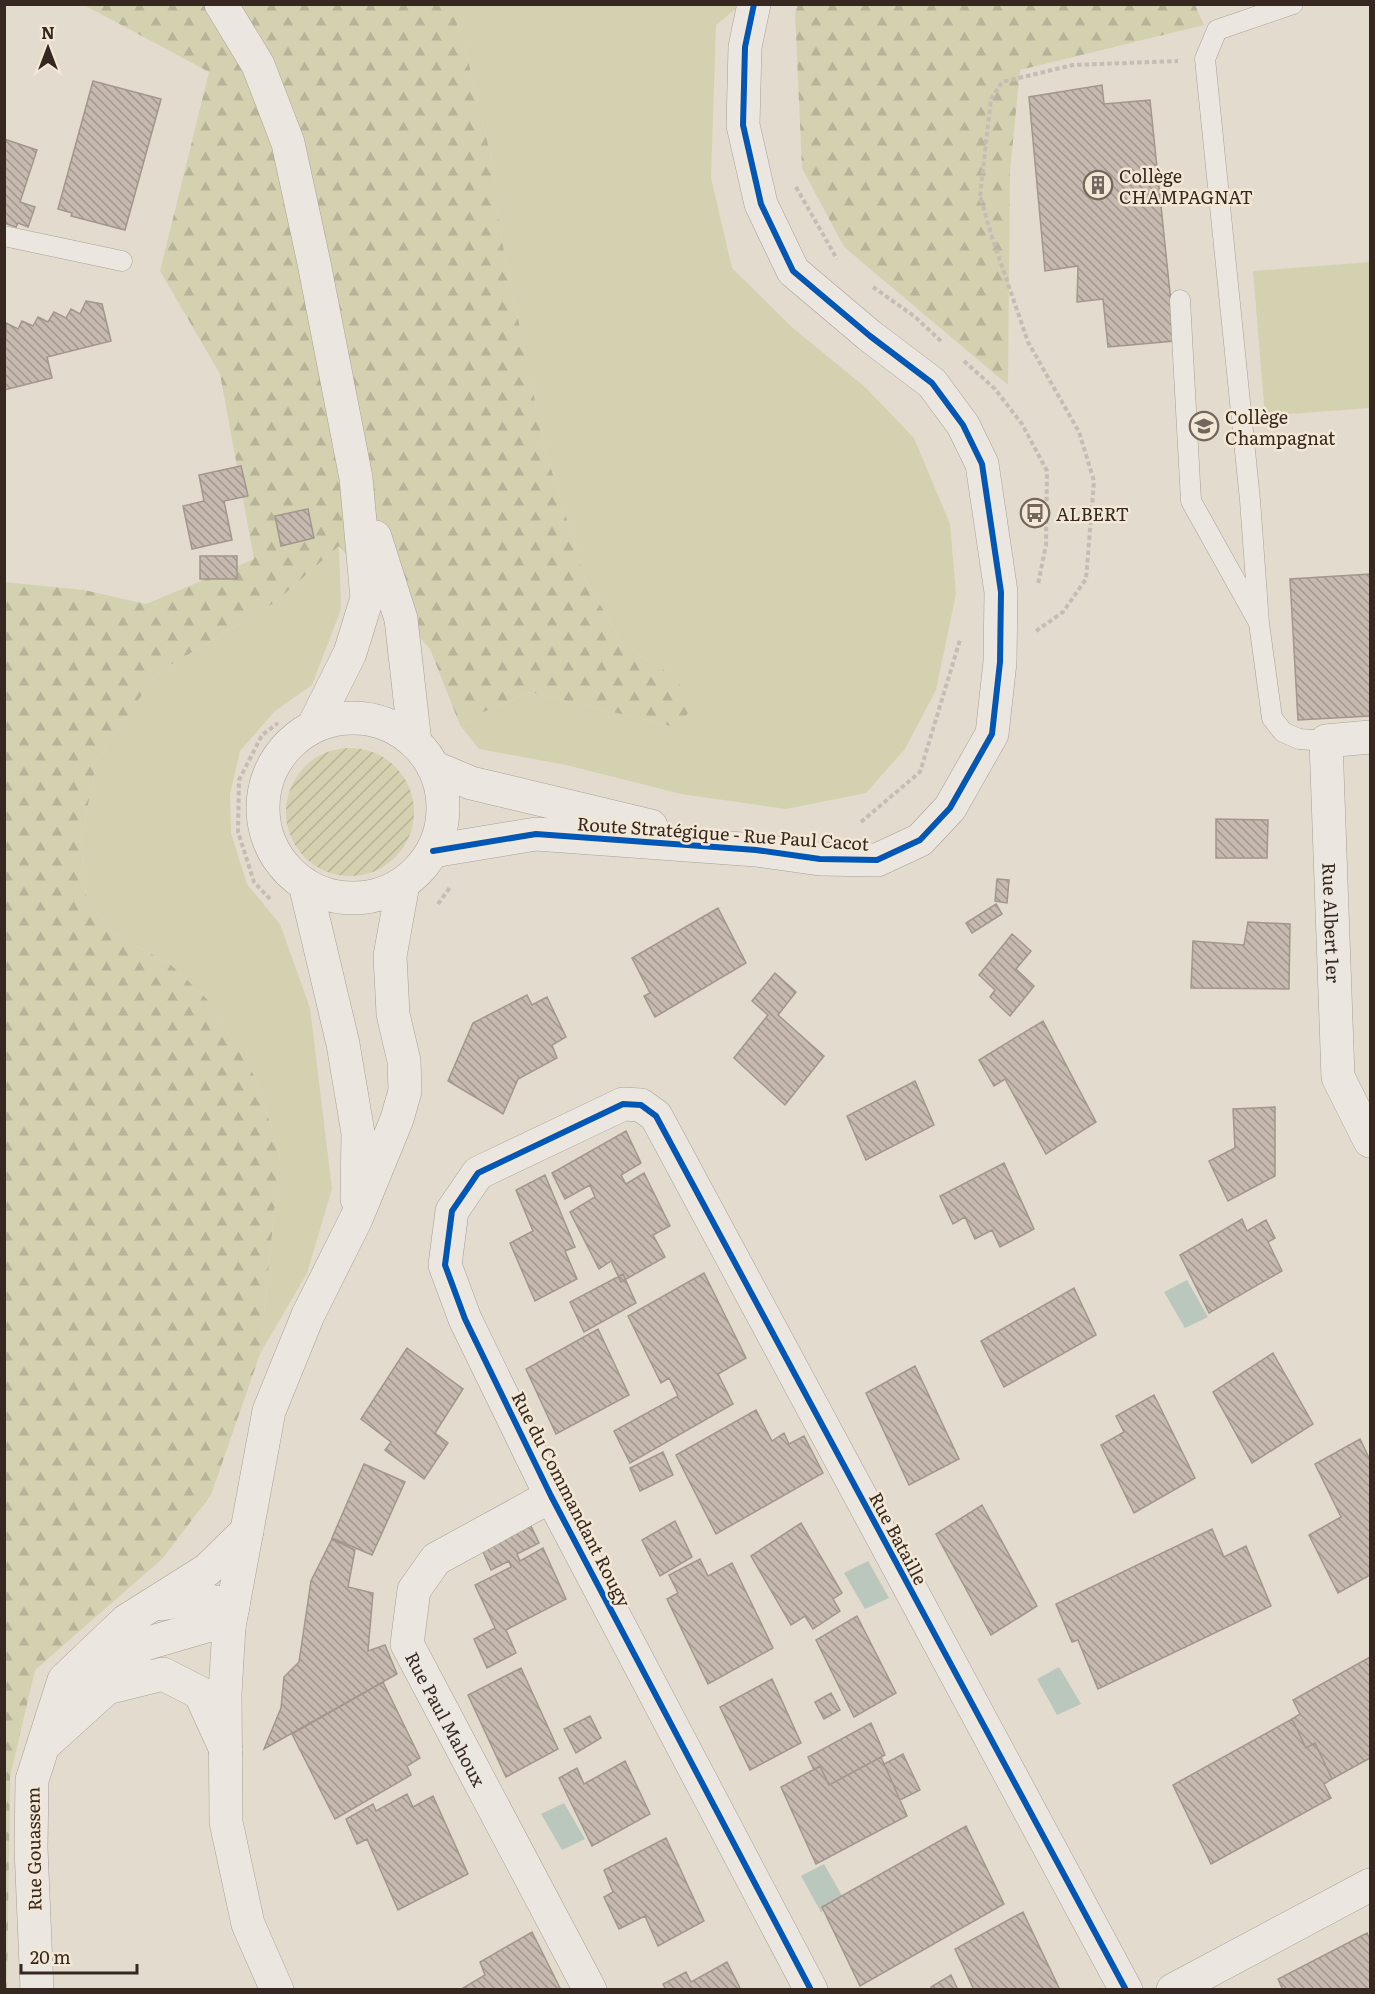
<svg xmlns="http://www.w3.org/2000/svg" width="1375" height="1994" font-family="Literata,serif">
  <defs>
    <pattern id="forest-firs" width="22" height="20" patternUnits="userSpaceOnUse" patternTransform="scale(1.5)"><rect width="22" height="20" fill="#d4d1b1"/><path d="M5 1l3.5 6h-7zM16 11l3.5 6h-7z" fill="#b7b398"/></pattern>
    <pattern id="garden-furrows" width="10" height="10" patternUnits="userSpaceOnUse" patternTransform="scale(1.5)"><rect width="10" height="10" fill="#d4d1b1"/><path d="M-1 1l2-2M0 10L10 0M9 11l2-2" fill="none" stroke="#b7b398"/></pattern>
    <pattern id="building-back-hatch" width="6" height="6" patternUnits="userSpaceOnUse" patternTransform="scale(1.5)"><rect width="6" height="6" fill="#c6b9af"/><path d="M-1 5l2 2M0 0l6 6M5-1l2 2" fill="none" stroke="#a2968e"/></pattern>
  </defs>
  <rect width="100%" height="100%" fill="#e3dbce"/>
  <!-- grass -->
  <path fill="#d4d1b1" d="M449,5h291l-24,20 -5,153 21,90 62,61 71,58 49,51 36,86 6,70 -20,96 -31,59 -39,44 -80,16 -105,-15 -115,-29 -87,-16 -19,-24 21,-12 49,-21 145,35 -1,-51 -51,-31 -38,-67 -40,-129 -45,-217 -8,-70 -28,-119z
    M1370,262v146l-105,8 -12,-145z
    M339,546l2,63 -29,76 -37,26 -35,40 -10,43 1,39 16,51 33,40 30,84 22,181 -25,84 -47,81 20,-200 -25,-77 -48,-78 -37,-35 -58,-31 -26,-37 -5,-56 16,-80 60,-87 117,-70z"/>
  <!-- forest -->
  <path fill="url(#forest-firs)" d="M84,5h366l14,38 28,119 8,70 45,217 40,129 38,67 51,31 20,31 -19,20 -145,-35 -49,21 -21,12 -30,-76 -91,-103 -65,57 -117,70 -60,87 -16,80 5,56 26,37 58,31 37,35 48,78 25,77 -20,200 -49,141 -49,64 -127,111 -25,107 -3,213 -3,-1v-1407l80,8 62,14 108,-45 -34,-185 -60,-103 49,-199z
    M798,5h397l9,20 -184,45 -10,102 -2,213 -164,-138 -42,-79 -7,-155z"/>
  <!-- garden -->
  <path fill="url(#garden-furrows)" d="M286 812a64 64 0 1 1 128 0a64 64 0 1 1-128 0Z"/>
  <!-- water -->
  <path fill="#b9c7bc" d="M1187,1280l21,37 -23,11 -21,-36z
    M868,1561l21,37 -24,11 -21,-36z
    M1059,1667l22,37 -24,11 -20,-36z
    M564,1803l21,36 -23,11 -21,-36z
    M824,1864l21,37 -24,11 -20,-36z"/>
  <!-- building -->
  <path fill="url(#building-back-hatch)" stroke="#a3968d" stroke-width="1.5" d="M93,81l68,18 -36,131 -54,-14 1,-3 -14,-4z
    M1102,85l2,19 46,-4 25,241 -67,6 -5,-48 -26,3 1,-36 -33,5 -16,-174z
    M4,139l33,11 -17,52 15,5 -7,20 -10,-4 -2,4 -12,-4z
    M86,301l16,3 9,37 -64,16 5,21 -48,12 2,-67 12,6 4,-8 11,5 5,-9 10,5 6,-10 12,6 5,-9 9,5z
    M241,466l7,30 -24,5 8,39 -40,9 -9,-43 21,-5 -5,-26z
    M308,509l6,29 -33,8 -6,-30z
    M200,556h37v23h-37z
    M1370,574v142l-72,4 -8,-141z
    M1216,819l52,1 -1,38h-51z
    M997,879l12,1 -2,23 -12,-2z
    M996,904l6,10 -30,19 -6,-10z
    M718,908l28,55 -91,54 -11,-21 6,-3 -18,-35z
    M1248,922l42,2 -1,65 -98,-1 2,-47 51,4z
    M1012,934l19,17 -15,18 18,17 -24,30 -20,-19 5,-7 -16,-15z
    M775,973l21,19 -18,23 46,41 -39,49 -51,-47 34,-43 -16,-14z
    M527,995l5,10 15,-8 19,40 -14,8 5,13 -39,21 -15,35 -55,-33 25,-58z
    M1043,1021l53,101 -50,32 -41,-75 -11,7 -15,-26z
    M915,1081l19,44 -68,35 -19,-44z
    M1275,1107v69l-47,25 -19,-40 26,-13 -2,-39z
    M626,1131l15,32 -20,12 5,9 18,-11 26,53 -17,9 12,22 -44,25 -10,-21 -12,8 -29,-57 25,-15 -5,-12 -25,14 -13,-26z
    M1004,1163l30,66 -34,18 -8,-17 -17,9 -10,-22 -12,7 -13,-28z
    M545,1175l30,72 -10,4 12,28 -42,22 -25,-58 23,-12 -17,-41z
    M1242,1219l5,12 19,-11 9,18 -7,4 14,29 -73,42 -29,-58z
    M704,1273l42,85 -28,16 15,30 -103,59 -16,-32 64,-35 -9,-18 -8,5 -33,-67z
    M623,1274l13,29 -52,29 -14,-30z
    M1074,1288l22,47 -92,52 -23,-46z
    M598,1329l31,66 -73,39 -30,-65z
    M407,1348l56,41 -28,44 13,10 -24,36 -39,-29 6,-8 -30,-23z
    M1273,1353l40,71 -61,39 -39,-71z
    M915,1366l44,93 -50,26 -43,-92z
    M1154,1395l41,83 -61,35 -33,-68 23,-13 -8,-16z
    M756,1410l16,31 12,-8 5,11 15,-8 19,37 -107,61 -40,-79z
    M1360,1439l10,21v115l-32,18 -29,-58 32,-18 -26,-53z
    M663,1452l10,23 -33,16 -10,-23z
    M364,1464l41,18 -33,73 -40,-17z
    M982,1505l55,101 -46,29 -55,-101z
    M675,1521l17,36 -32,19 -18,-36z
    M529,1522l10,21 -22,11 3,7 23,-13 23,51 -60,31 10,23 -29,15 -13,-29 21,-11 -20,-43 36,-18 -2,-6 -18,9 -10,-23z
    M801,1523l41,70 -9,6 7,12 -27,18 -8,-13 -14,9 -40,-69z
    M1212,1529l12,28 22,-11 25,60 -173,83 -20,-49 -6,2 -16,-38z
    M332,1539l23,11 -7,37 25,6 -5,58 17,-6 12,29 -133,75 17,-41 3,-31 15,-15 12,-81z
    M700,1559l8,17 24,-13 41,85 -65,36 -41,-85 11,-6 -9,-18z
    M857,1616l39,77 -42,24 -38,-77z
    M1370,1657v101l-38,21 -17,-36 -9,5 -14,-29 8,-5 -7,-14z
    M521,1668l37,81 -52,28 -38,-82z
    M772,1679l29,64 -51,27 -30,-63z
    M383,1682l37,76 -13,8 4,9 -76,44 -43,-85z
    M831,1693l9,17 -16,9 -9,-17z
    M590,1716l11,22 -25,15 -12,-24z
    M1292,1719l14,29 9,-5 17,36 -8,5 7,14 -120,66 -38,-79z
    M871,1723l14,32 -56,30 -9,-19 -6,4 -6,-13z
    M903,1754l17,36 -20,10 -16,-36z
    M881,1757l26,59 -91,48 -35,-77 39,-21 9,19z
    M625,1761l25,53 -58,32 -33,-68 18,-10 7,16z
    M407,1794l6,13 20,-11 35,78 -70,36 -31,-71 -10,5 -11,-25 27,-15 3,7z
    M966,1826l38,78 -144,82 -38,-79z
    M666,1838l38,83 -46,25 -13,-30 -26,13 -15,-32 9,-5 -9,-22z
    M1023,1912l37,78h-86l-19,-41z
    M532,1932l29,58h-97l-1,-2 22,-13 -5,-13z
    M1367,1933l3,7v50h-87l-5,-11z
    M727,1962l14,28h-75l-3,-6 23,-12 5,10z
    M951,1975l7,15h-25l-2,-3z"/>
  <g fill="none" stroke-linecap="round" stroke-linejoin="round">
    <!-- service casing -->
    <g stroke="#a8a097" stroke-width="21">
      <path id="service" d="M4,236l118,25
        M1180,300l11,201 68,122 13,95 11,14 16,7 27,2
        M1259,623l-9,-123 -45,-441 12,-29 76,-26"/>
    </g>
    <!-- minor casing -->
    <g stroke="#a8a097" stroke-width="34">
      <g id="minor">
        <path id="s1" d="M1370,737l-44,4 12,336 32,64"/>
        <path id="s2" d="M551,1496l-115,63 -22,31 -7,54 183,346"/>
        <path d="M161,1604l36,-6 36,8"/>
        <path d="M86,1690l11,-15 48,-31 65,-19 19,2"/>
        <path d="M44,1745l63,-57 56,-14 37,19 26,57"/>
        <path d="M37,1990l-6,-142 1,-68 32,-100 62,-59 81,-51 40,-39"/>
        <path d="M811,1990l-260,-494 -86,-177 -20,-54 7,-54 26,-38 145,-69 18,1 15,11 470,874"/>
        <path d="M1173,1990l197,-105"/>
      </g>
    </g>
    <!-- tertiary casing -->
    <g stroke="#a8a097" stroke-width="34">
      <path id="tertiary" d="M221,4l37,61 30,78 26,120 42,215 11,120 -17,55 -37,74
        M375,537l26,82 14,124
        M263 808a90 90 0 1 1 180 0a90 90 0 1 1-180 0Z
        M433,767l38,16 180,43
        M433,851l103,-17 220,16 64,9 57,1 43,-20 30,-32 42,-74 8,-72 1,-70 -19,-128 -19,-39 -31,-42 -62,-47 -77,-65 -32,-67 -18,-79 2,-78 9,-43
        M305,884l38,160 15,89 -1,66
        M277,1990l-29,-66 -22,-102 -1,-129 4,-66 40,-216 39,-96 48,-96 41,-100 8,-28 -1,-30 -11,-47 -3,-58 13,-72"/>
    </g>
    <!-- path -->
    <path stroke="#c4bdb6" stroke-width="4" stroke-dasharray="4.5 3" stroke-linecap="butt" d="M796,187l41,72
      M873,287l41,29 28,26
      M964,361l31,28 27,35 25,47 -1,74 -8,39
      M1036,631l27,-19 23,-33 8,-98 -15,-49 -51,-90 -36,-105 -12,-41 11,-97 11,-17 71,-17 105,-4
      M861,822l59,-50 40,-132
      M270,899l-16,-17 -16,-50 1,-52 23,-45 16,-12
      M438,904l13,-18"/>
    <!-- service -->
    <use href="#service" stroke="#ebe6df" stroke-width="20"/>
    <!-- minor -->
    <use href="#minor" stroke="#ebe6df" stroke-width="33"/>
    <!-- tertiary -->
    <use href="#tertiary" stroke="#ebe6df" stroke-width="33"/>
    <!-- cycleway casing -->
    <g stroke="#f3e7d5" stroke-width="10">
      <path id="cycleway" d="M433,851l103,-17 220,16 64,9 57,1 43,-20 30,-32 42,-74 8,-72 1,-70 -19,-128 -19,-39 -31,-42 -62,-47 -77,-65 -32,-67 -18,-79 2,-78 9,-43
        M811,1990l-260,-494 -86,-177 -20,-54 7,-54 26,-38 145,-69 18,1 15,11 470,874"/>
    </g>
    <!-- cycleway -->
    <use href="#cycleway" stroke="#0057b8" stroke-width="6"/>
  </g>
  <!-- icons -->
  <defs>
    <g id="building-ring" transform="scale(1.5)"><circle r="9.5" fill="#f3e7d5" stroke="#73675d" stroke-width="1.5"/><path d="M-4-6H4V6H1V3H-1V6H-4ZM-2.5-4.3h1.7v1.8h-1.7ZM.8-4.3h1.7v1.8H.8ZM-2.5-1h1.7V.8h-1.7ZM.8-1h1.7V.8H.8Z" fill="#73675d"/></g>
    <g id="school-ring" transform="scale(1.5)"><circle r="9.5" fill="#f3e7d5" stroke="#73675d" stroke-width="1.5"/><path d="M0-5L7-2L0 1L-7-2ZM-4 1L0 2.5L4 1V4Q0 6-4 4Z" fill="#73675d"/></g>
    <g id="bus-ring" transform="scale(1.5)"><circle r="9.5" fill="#f3e7d5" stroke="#73675d" stroke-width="1.5"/><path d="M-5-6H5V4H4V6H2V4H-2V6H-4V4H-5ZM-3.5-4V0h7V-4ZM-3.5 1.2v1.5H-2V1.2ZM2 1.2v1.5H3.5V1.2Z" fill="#73675d"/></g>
  </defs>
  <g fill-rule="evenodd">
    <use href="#building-ring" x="1098" y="185"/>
    <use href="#school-ring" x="1204" y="426"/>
    <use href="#bus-ring" x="1035" y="513"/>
  </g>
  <g text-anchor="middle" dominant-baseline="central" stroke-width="5" stroke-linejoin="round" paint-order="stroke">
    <!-- poi labels -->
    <g font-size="18" fill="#362820" stroke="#f3e7d5" text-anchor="start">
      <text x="1119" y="175">Collège<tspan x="1119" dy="21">CHAMPAGNAT</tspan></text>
      <text x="1225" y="416">Collège<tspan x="1225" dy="21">Champagnat</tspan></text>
      <text x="1056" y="513">ALBERT</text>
    </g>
    <!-- street labels -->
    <g font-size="18" fill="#362820" stroke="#f3e7d5">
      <text transform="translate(723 833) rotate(4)">Route Stratégique - Rue Paul Cacot</text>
      <text stroke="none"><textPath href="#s1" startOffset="226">Rue Albert 1er</textPath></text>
      <text transform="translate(572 1499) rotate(63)">Rue du Commandant Rougy</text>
      <text transform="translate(899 1538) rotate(62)">Rue Bataille</text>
      <text stroke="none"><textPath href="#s2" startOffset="308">Rue Paul Mahoux</textPath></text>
      <text transform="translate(33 1849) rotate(-91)">Rue Gouassem</text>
    </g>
  </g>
  <!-- border -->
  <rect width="1375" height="1994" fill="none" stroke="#362820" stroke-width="12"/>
  <!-- north arrow -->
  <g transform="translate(48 48)" stroke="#f3e7d5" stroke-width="4.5" paint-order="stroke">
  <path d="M0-4.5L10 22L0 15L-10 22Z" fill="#362820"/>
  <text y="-9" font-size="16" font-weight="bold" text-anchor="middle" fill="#362820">N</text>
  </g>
  <!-- scale -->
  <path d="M21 1964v9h116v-9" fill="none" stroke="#362820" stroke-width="3"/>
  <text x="30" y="1964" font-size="18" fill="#362820" stroke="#f3e7d5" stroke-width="4.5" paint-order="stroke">20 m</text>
</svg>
